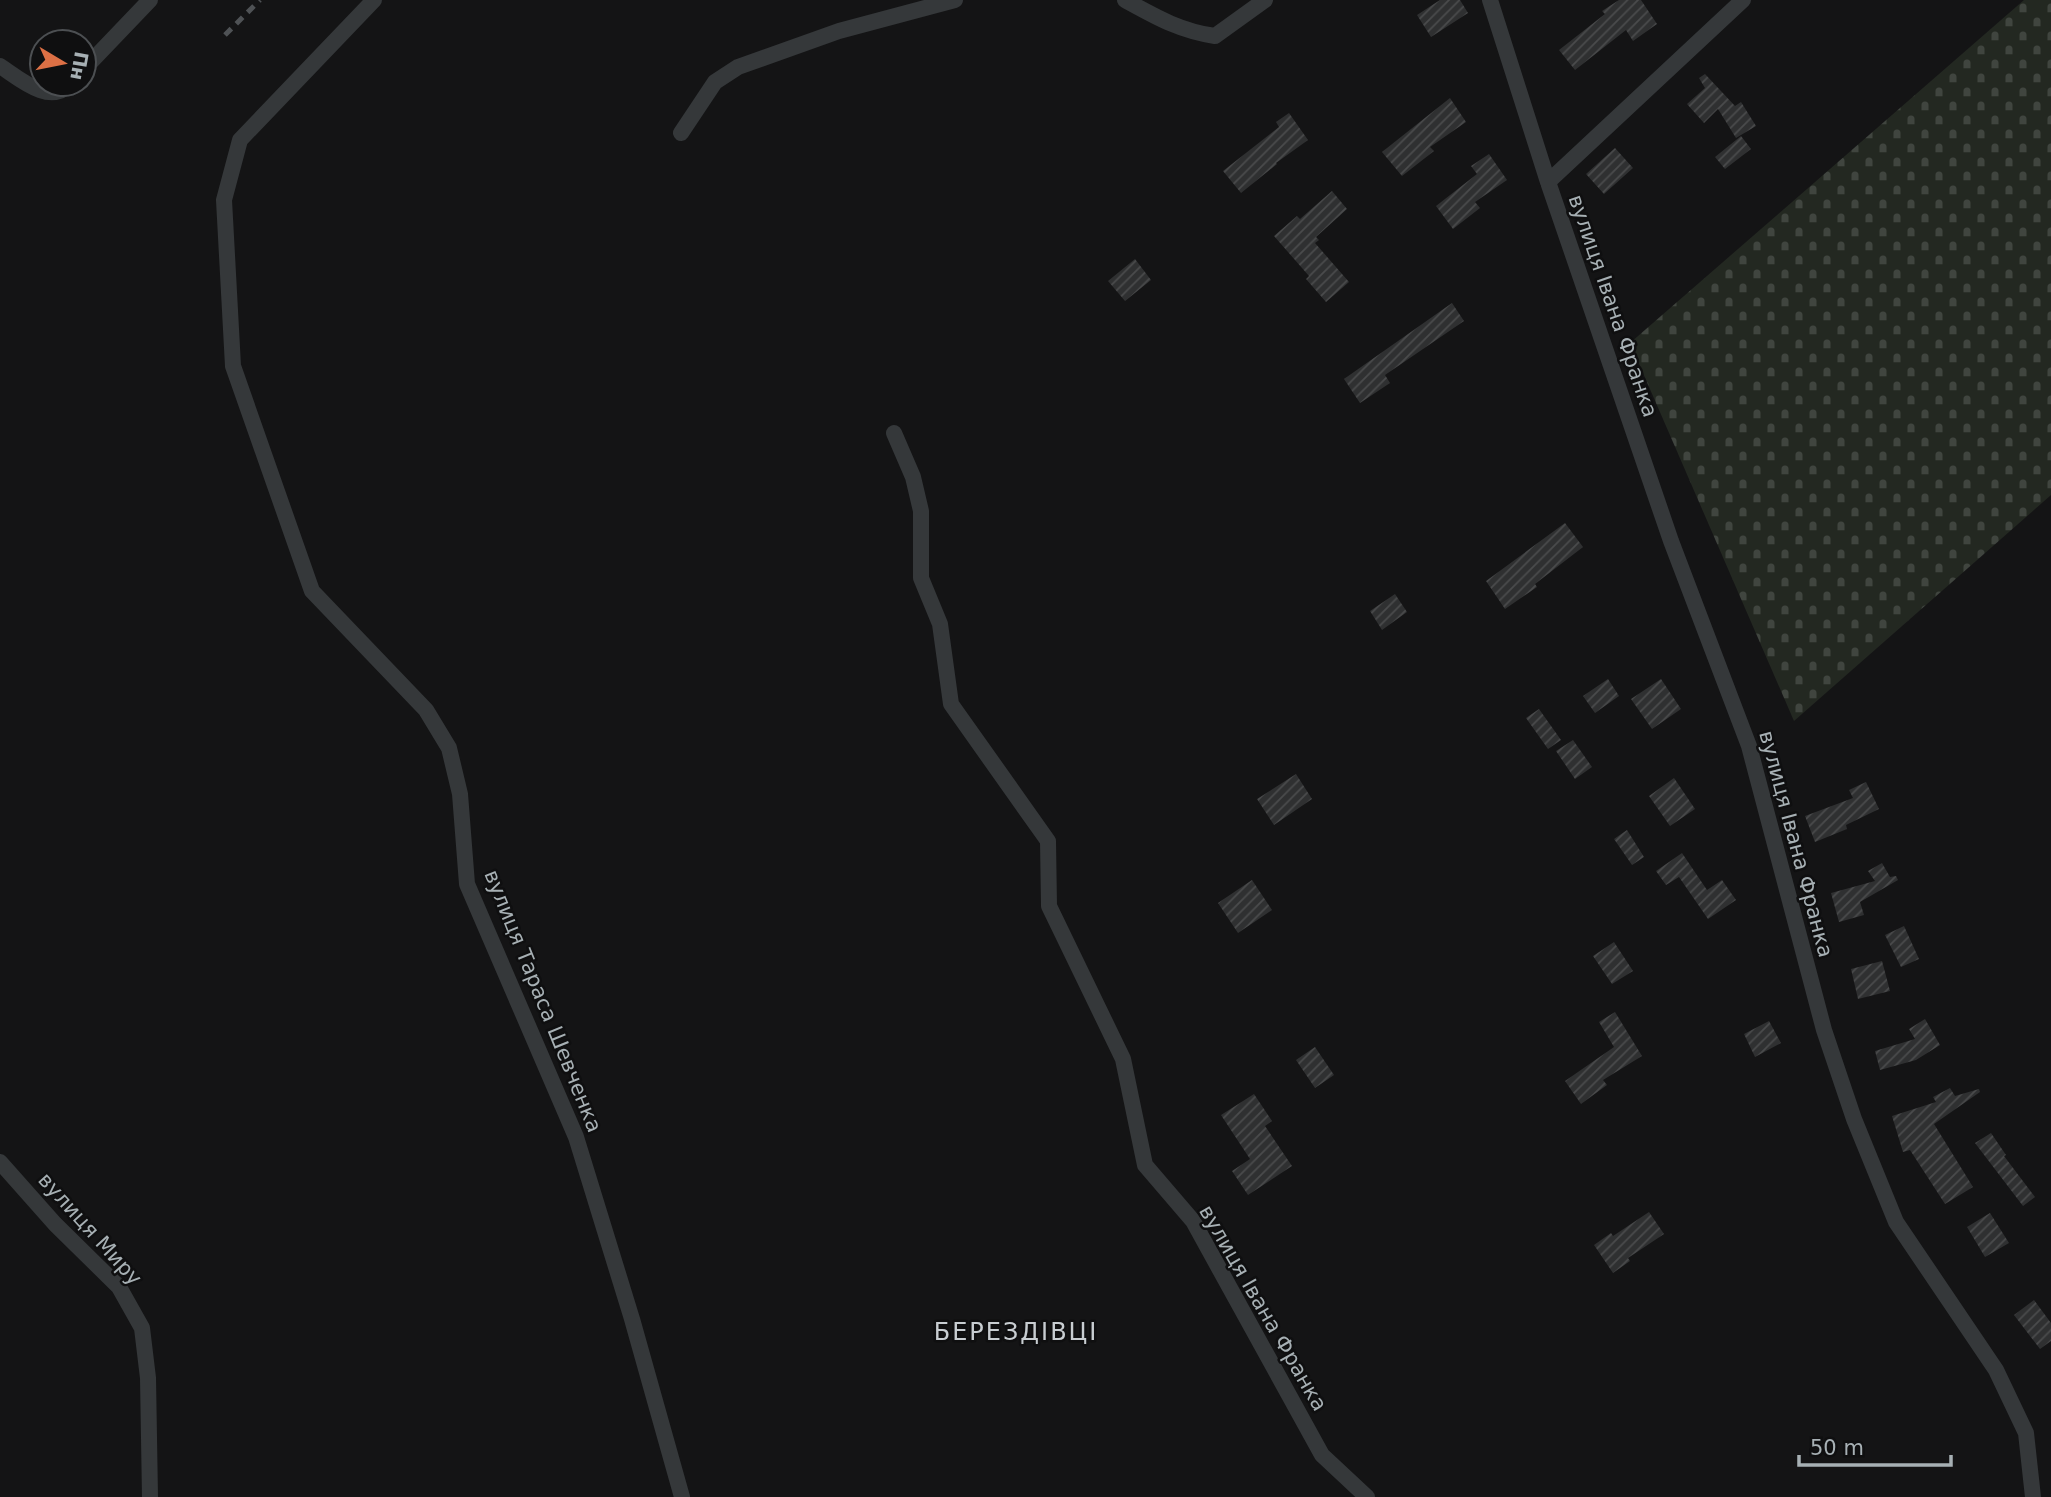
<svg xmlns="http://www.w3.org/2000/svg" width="2051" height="1497" font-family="'DejaVu Sans',sans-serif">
  <defs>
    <pattern id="cemetery-stones" width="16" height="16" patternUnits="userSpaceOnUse" patternTransform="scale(1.75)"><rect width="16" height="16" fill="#232821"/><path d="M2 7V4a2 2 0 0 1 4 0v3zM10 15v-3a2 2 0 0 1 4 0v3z" fill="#40453f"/></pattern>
    <pattern id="building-hatch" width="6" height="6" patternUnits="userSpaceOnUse" patternTransform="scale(1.75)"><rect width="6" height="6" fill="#2f3031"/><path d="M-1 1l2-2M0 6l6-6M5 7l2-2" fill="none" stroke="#4a4b4c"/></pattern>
  </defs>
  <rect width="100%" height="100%" fill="#141415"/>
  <!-- cemetery -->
  <path fill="url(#cemetery-stones)" d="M2024,0h27v495l-257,226 -164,-378z"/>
  <!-- building -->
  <path fill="url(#building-hatch)" d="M1440,0h20l8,13 -37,24 -14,-22z
    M1619,0h22l16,24 -24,17 -7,-11 -51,40 -16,-20 46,-36 -3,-3z
    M1705,74l30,32 6,-4 15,24 -20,12 -18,-29 -14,14 -17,-19 18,-16 -6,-10z
    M1450,98l16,24 -36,25 4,4 -32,25 -20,-24z
    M1289,113l19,27 -32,23 1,1 -36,29 -18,-22 56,-44 -3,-5z
    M1741,136l10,13 -26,20 -10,-12z
    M1615,148l18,20 -29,26 -18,-20z
    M1489,154l18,26 -32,22 5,6 -27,21 -17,-23 41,-32 -6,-8z
    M1332,191l15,18 -31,28 3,3 -4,3 34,39 -23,20 -20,-23 3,-3 -35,-40 23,-20 3,3z
    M1135,259l16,21 -26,21 -17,-20z
    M1452,303l12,18 -79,54 5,8 -30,20 -16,-24z
    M1565,523l18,24 -48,37 2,3 -32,22 -19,-28z
    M1395,594l12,18 -25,18 -12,-19z
    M1608,679l11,17 -24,17 -12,-17z
    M1661,679l20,30 -29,20 -21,-30z
    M1539,709l22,31 -13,9 -22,-31z
    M1573,740l19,27 -17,12 -19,-28z
    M1296,774l16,25 -38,26 -17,-26z
    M1674,778l21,31 -25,17 -21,-30z
    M1866,782l13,27 -33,16 1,4 -32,13 -10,-26 48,-18 -4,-8z
    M1627,830l17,27 -12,8 -18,-26z
    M1682,853l25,37 15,-10 14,20 -28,19 -29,-42 -13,8 -10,-14z
    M1882,863l8,14 6,-1 2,4 -38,22 4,13 -25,7 -8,-29 44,-12 -7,-10z
    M1252,880l20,30 -34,23 -20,-30z
    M1904,926l15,33 -18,8 -16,-32z
    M1614,942l19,29 -21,13 -19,-28z
    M1882,961l8,30 -32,8 -7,-30z
    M1615,1012l27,44 -39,24 4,5 -26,19 -16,-23 49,-34 -15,-25z
    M1925,1019l15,26 -24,15 -36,10 -5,-19 40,-12 -6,-10z
    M1769,1021l12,22 -26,14 -11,-23z
    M1315,1047l19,28 -19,13 -19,-28z
    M1950,1088l5,8 24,-7 1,3 -46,32 39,63 -28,17 -35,-54 -7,2 -11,-36 44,-14 -3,-5z
    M1254,1094l18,27 -7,5 27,40 -44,29 -16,-24 18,-12 -29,-44z
    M1991,1133l15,22 -2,1 31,41 -12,9 -48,-63z
    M1649,1212l15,22 -36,24 2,3 -17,12 -19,-28 17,-12 2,3z
    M1990,1213l19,30 -24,14 -18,-30z
    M2034,1300l17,23v18l-11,8 -26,-34z"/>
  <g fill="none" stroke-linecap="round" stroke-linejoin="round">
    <!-- street -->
    <path stroke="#35383a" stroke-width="16" d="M374,0l-134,140 -16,60 9,166 79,225 114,119 23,38 11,46 7,90 109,253 56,182 50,178
      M1125,0c31,17 55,31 90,36l50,-36
      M1490,0l58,182 123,359 78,205 75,284 30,89 42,103 100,148 30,63 7,64
      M0,66c19,12 49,40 70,18
      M84,69l66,-69
      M681,133l34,-51 23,-15 101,-36 116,-31
      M1548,182l195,-182
      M894,433l19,44 8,34v67l19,46 11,80 97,137 1,65 74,153 22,106 48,56 129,234 45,42
      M0,1162l55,62 64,63 23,41 6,50 2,119"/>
    <!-- rail -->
    <path stroke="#4f5255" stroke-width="5" stroke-dasharray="9 7" stroke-linecap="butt" d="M225,35l35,-35"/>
  </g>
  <g text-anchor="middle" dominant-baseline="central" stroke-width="5" stroke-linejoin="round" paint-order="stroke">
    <!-- street labels -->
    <g font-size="21" fill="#a7b0b4" stroke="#0f0f10">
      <text transform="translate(1613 306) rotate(71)">вулиця Івана Франка</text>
      <text transform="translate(1796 844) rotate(75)">вулиця Івана Франка</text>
      <text transform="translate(543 1001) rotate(68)">вулиця Тараса Шевченка</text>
      <text transform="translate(90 1229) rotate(48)">вулиця Миру</text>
      <text transform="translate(1263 1308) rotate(60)">вулиця Івана Франка</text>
    </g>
    <!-- quarter labels -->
    <g font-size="24" letter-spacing="2" fill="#c8cdd1" stroke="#0f0f10">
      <text x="1016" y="1332">БЕРЕЗДІВЦІ</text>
    </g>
  </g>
  <!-- north arrow -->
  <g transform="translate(63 63) rotate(100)"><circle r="33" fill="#0f0f10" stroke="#4c4f52" stroke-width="2"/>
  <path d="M0-5L12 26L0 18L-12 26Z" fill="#dc7045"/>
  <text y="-10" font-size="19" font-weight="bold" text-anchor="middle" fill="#a7b0b4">Пн</text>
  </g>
  <!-- scale -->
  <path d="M1799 1455v10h152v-10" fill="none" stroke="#a7b0b4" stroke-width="3.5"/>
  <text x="1810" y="1455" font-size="21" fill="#a7b0b4" stroke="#0f0f10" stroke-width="5" paint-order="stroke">50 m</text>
</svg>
